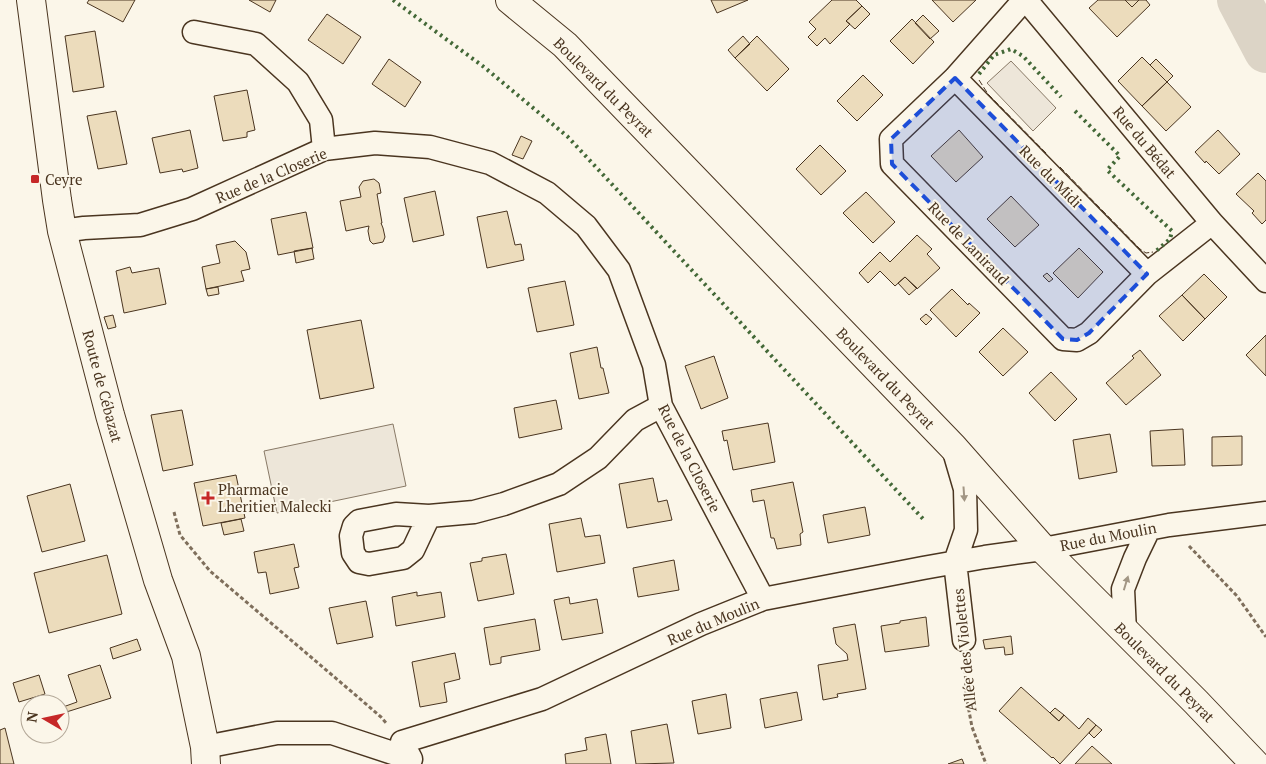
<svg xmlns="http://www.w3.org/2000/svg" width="1266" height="764" font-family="'PT Serif',serif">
  <rect width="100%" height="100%" fill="#fbf6e9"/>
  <!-- green -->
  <path fill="#ede6d9" stroke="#887966" d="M1011,61l45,47 -23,23 -46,-48z
    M393,424l13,62 -129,27 -13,-62z"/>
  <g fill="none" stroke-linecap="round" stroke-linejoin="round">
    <!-- river -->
    <path stroke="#dcd4c6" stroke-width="44" d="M1239,0l27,51"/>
  </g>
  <!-- building -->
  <path fill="#ecdcbc" stroke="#4a3520" d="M89,0h46l-12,22 -36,-19z
    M249,0h27l-6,12z
    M711,0h37l-31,13z
    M832,0h24l6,6 -16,15 4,3 -20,20 -5,-6 -8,8 -9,-9 8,-8 -7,-7z
    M932,0h44l-23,22z
    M1098,0h27l7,7 7,-7h7l4,5 -33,32 -28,-29z
    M1125,0h14l-7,7z
    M862,6l8,8 -15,15 -9,-8z
    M327,14l34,23 -18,27 -35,-24z
    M923,15l16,16 -9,8 -15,-16z
    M912,19l22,23 -21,22 -23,-23z
    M95,31l9,56 -31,5 -8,-56z
    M743,36l7,8 -15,14 -7,-8z
    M757,36l32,33 -22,22 -32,-33z
    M1142,57l25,25 -25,24 -24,-25z
    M389,59l32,23 -16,25 -33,-23z
    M1156,59l17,17 -6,6 -17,-17z
    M863,75l20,20 -26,26 -20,-20z
    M1167,82l24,25 -25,24 -24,-25z
    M247,90l8,40 -8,2v5l-24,4 -9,-45z
    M116,111l11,53 -29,5 -11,-53z
    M190,130l8,38 -15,4 -1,-3 -22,4 -8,-35z
    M959,130l24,27 -27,25 -25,-26z
    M1218,130l22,24 -21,20 -13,-13 -1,2 -10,-11z
    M521,136l11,5 -9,18 -11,-4z
    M820,145l26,26 -25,24 -25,-26z
    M1258,173l8,8v39l-4,4 -10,-11 2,-2 -18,-17z
    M374,179l5,4 2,10 -4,1 5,29h-1l2,5 2,9 -2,5 -10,2 -3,-3 -2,-10 1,-5 -23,5 -6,-30 21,-4 -2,-10 4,-6z
    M435,191l9,44 -31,7 -9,-44z
    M866,192l29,30 -22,21 -30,-30z
    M1011,196l28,29 -24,22 -28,-28z
    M507,211l8,34 6,-1 3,16 -37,8 -10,-51z
    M306,212l7,36 -35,7 -7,-36z
    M917,235l15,14 -5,5 13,14 -23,21 -12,-12 -10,9 -15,-15 -12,12 -9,-10 21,-21 10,10z
    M235,241l11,11 4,17 -9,2 3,10 -38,8 -4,-22 18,-4 -4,-18z
    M312,248l2,11 -18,4 -2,-12z
    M1079,248l24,24 -25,26 -25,-25z
    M130,267l2,6 27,-5 7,36 -42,9 -8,-42z
    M1047,273l6,6 -4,3 -6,-6z
    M1204,274l23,23 -22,22 -23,-24z
    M905,277l12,11 -8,7 -11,-12z
    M565,281l9,44 -37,7 -9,-44z
    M218,287l1,7 -11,2 -2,-7z
    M952,289l16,16 1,-2 11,10 -24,24 -26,-27z
    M1182,295l23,24 -22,22 -24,-25z
    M926,314l6,5 -6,6 -6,-6z
    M113,315l3,12 -8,2 -4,-12z
    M361,320l13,68 -54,11 -13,-69z
    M1003,328l25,24 -25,24 -24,-24z
    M1266,335v41l-20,-21z
    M597,347l4,21h2l6,25 -30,6 -9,-46z
    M1140,350l21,25 -35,30 -20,-22 28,-25 -2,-2z
    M714,356l14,42 -27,11 -16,-43z
    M1051,372l26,27 -22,22 -26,-28z
    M556,400l6,29 -43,9 -5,-30z
    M182,410l11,55 -30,6 -12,-56z
    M768,423l7,39 -42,8 -6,-30 -3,1 -2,-10z
    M1183,429l2,36 -33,1 -2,-35z
    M1110,434l7,38 -38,7 -6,-39z
    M1242,436v29l-30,1v-29z
    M236,475l9,43 -42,8 -9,-43z
    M653,478l5,24 9,-2 5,20 -45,8 -8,-44z
    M793,482l10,50 -3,2 1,11 -24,4 -3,-11h-3l-7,-38 -11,2 -2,-12z
    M70,484l15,57 -43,11 -15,-56z
    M865,507l5,28 -42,8 -5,-28z
    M581,518l4,19 15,-2 5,28 -48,9 -8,-48z
    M241,519l3,12 -20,4 -3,-12z
    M294,544l5,23 -5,1 5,20 -29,6 -4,-22 -8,1 -4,-21z
    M506,554l8,40 -36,7 -8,-38 12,-2v-3z
    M107,555l15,59 -73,19 -15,-60z
    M674,560l5,30 -41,7 -5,-29z
    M417,592v4l24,-4 4,25 -49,9 -4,-29z
    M569,597l1,7 27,-5 6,34 -41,7 -8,-40z
    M366,601l7,36 -36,7 -8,-36z
    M926,617l3,29 -44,6 -4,-26 19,-3v-2z
    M535,619l5,31 -39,7v6l-11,2 -6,-37z
    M855,624l11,65 -29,5 1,3 -15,3 -5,-35 30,-5 -1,-6 -11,-10 -3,-16z
    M1011,636l2,18 -8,1 -1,-8 -19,2 -2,-9z
    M137,639l4,11 -28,9 -3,-11z
    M455,653l5,26 -16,4 3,19 -27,5 -8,-45z
    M100,665l11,33 -51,16v-10h-6l7,-2 2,5 14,-5 -9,-27z
    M39,675l6,19 -26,8 -6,-19z
    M1021,687l38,34 5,-6 15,14 9,-11 8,7 -36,39 -7,-7 -1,1 -53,-47z
    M797,692l5,28 -37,8 -5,-29z
    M726,694l5,34 -33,6 -6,-33z
    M1055,708l9,7 -5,6 -9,-8z
    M667,724l7,39 -38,1 -5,-33z
    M1096,725l6,5 -8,8 -5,-5z
    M5,728l9,36h-14v-34z
    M606,734l5,30h-45l-1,-10 22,-4 -2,-12z
    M1092,746l20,18h-37z
    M962,759l2,5h-16z"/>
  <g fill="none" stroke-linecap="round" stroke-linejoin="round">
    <!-- street casing -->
    <g stroke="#4a3520" stroke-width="25">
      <path id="street" d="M1024,0l-69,78 -64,61 1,25 171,175 14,1 12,-7 58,-59 65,-51
        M1026,0l186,223 54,58
        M194,32l62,12 42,38 23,38 3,29
        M955,78l192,196
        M62,231l22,-3 56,-3 52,-16 132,-60 51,-6 55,4 60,16 57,30 39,33 33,44 35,95 7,41 102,193
        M953,448l12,41 1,41 -11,32 9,78
        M429,516l-16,34 -10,8 -34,6 -10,-2 -6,-9 -2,-17 3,-10 5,-5 37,-7 33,2 45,-4 30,-8 55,-20 39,-26 37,-38 26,-14
        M1125,632l-2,-43 12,-31 14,-29
        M205,747l72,-14h55l79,26 -9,-17 140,-43 159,-75 62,-25 160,-31 62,-11 58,-8 126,-24 97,-12"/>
    </g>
    <!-- secondary casing -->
    <g stroke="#4a3520" stroke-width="30">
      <path id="secondary" d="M31,0l26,200 5,31 48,184 48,165 28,76 19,91 1,17
        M510,0l55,45 388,402 90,102 153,153 59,62"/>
    </g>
    <!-- path -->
    <path stroke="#7f6f5c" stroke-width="3" stroke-dasharray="4 2.5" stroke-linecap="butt" d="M174,512l6,23 30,36 149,127 22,19 6,7
      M1189,546l48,50 29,41
      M965,663l1,32 6,32 14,37"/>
    <!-- street -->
    <use href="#street" stroke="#fbf6e9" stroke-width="22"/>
    <!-- secondary -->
    <use href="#secondary" stroke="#fbf6e9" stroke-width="28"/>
    <!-- hedge -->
    <path stroke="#436837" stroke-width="4" stroke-dasharray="2.5 4" stroke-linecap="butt" d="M393,0l91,67 84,70 357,384
      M979,74l15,-19 17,-6 12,7 38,41
      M1075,111l45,45 -13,14 65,61 -2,8 -14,12"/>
    <!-- fence -->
    <path stroke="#4a3520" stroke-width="1" stroke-dasharray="6 2.5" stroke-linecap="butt" d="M979,80l9,14 59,60
      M1060,167l80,82 6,4 7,-1"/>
  </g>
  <!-- one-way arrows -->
  <defs><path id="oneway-solid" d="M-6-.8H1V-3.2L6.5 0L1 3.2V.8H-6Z" transform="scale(1.25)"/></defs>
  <g fill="#a29684">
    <use href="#oneway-solid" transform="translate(964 494) rotate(86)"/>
    <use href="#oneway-solid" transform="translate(1126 583) rotate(-73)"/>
  </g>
  <!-- marked area -->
  <path fill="#1d4ed8" fill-opacity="0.2" stroke="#1d4ed8" stroke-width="4" stroke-dasharray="10 6" stroke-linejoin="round" d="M955,78l192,196 -58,59 -12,7 -14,-1 -171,-175 -1,-25z"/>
  <!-- markers -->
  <g fill="#c62828" stroke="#fbf6e9" stroke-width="2">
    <rect x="30" y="174" width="10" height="10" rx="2.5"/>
    <path d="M205.5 490.5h5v5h5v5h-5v5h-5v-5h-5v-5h5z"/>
  </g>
  <g text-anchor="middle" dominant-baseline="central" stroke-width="4" stroke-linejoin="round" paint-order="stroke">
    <!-- street labels -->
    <g font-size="15" fill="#4a3520" stroke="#fbf6e9">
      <text transform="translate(604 87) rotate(45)">Boulevard du Peyrat</text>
      <text transform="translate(1145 142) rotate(50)">Rue du Bédat</text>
      <text transform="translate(271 175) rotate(-23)">Rue de la Closerie</text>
      <text transform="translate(1051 176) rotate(45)">Rue du Midi</text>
      <text transform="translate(969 243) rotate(46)">Rue de Laniraud</text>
      <text transform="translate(886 378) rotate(46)">Boulevard du Peyrat</text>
      <text transform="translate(103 386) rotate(75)">Route de Cébazat</text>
      <text transform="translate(690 458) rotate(63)">Rue de la Closerie</text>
      <text transform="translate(1108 536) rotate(-11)">Rue du Moulin</text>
      <text transform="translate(713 621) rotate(-23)">Rue du Moulin</text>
      <text transform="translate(964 650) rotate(-96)">Allée des Violettes</text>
      <text transform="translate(1165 672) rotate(45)">Boulevard du Peyrat</text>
    </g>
    <!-- poi labels -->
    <g font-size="15" fill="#4a3520" stroke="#fbf6e9" text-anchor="start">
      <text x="45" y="179">Ceyre</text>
      <text x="218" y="489">Pharmacie<tspan x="218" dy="17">Lheritier Malecki</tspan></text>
    </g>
  </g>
  <!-- north arrow -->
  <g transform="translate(45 719) rotate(279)"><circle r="24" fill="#fbf6e9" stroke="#b4a999"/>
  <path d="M0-4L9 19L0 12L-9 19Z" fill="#c62828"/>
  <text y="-8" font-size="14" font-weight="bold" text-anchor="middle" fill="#4a3520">N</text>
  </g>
</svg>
